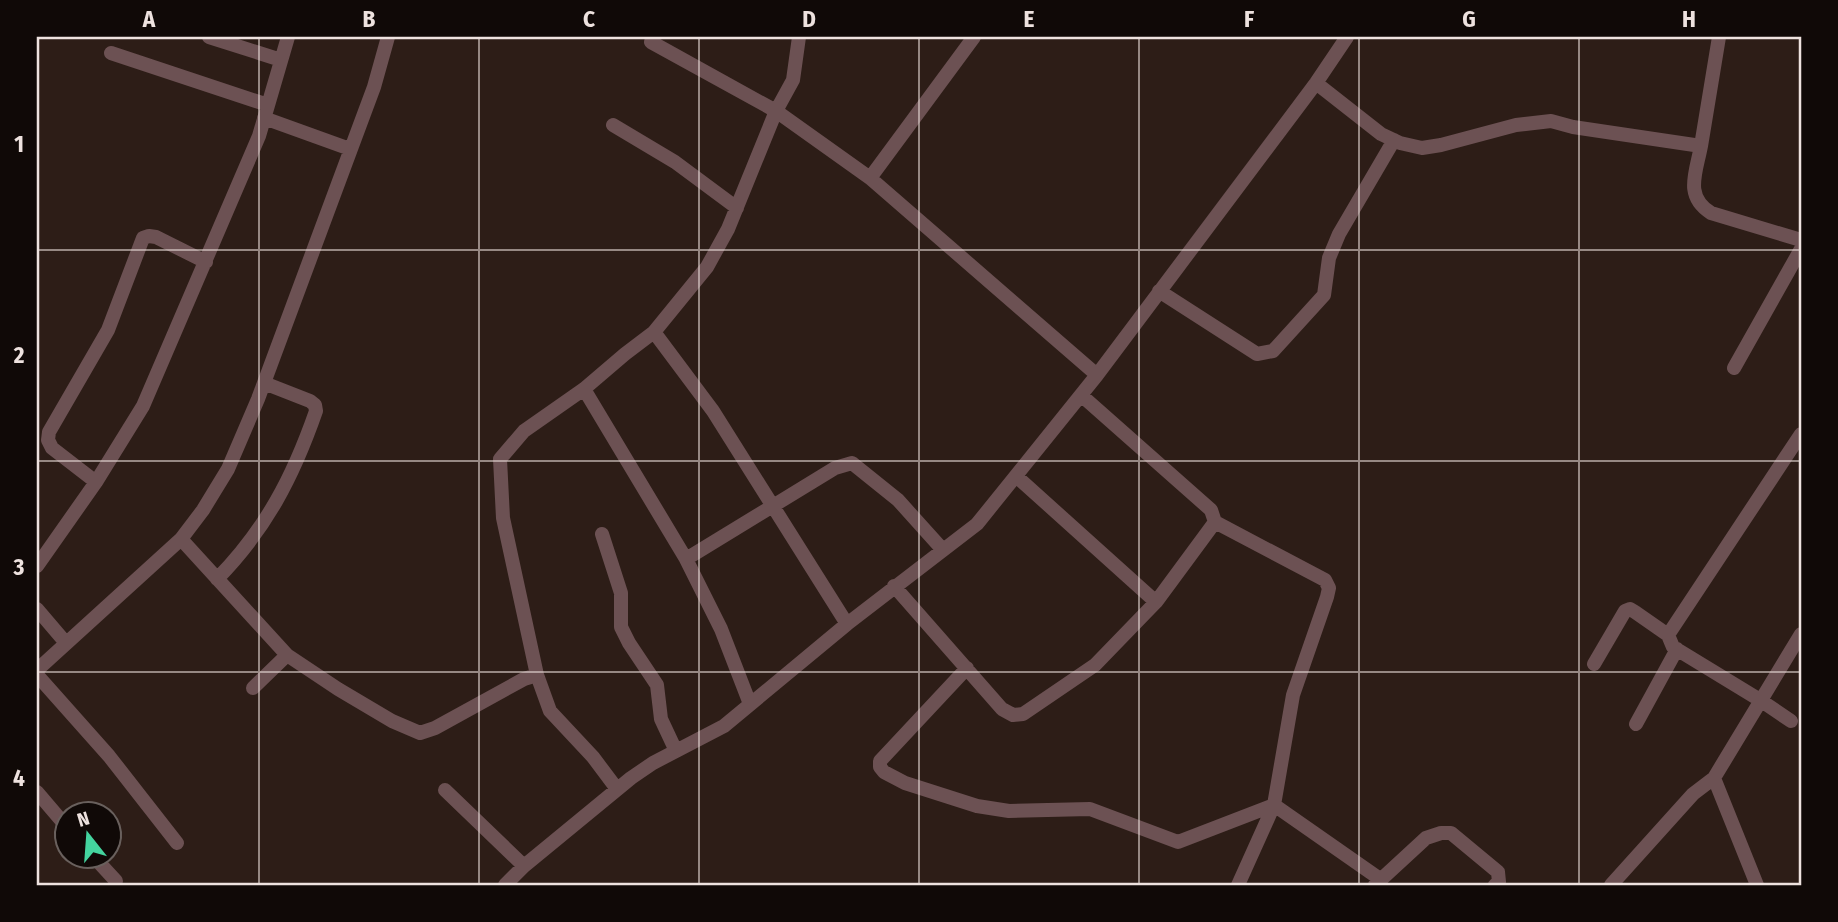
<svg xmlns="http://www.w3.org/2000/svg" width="1838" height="922" font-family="'Fira Sans Condensed',sans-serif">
  <rect width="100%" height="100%" fill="#2d1d17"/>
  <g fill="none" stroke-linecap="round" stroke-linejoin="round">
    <!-- street -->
    <path stroke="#6c5153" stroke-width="14" d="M209,37l72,23
      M799,37l-6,43 -17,31 94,67
      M974,37l-104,141 227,197
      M651,42l125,69 -48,118 -21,38 -53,65
      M111,53l157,52
      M1316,83l65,51 19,9 22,5 19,-3 75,-20 35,-4 22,6 128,19c-5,27 -17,50 10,67l90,27
      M264,118l86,31
      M613,125l62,37 62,46
      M1701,146l18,-109
      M1159,291l98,63 16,-3 51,-56 5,-37 10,-24 55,-94
      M1734,368l67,-119
      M584,389l102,170 35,70 29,75
      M1081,395l130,115 4,12 110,58 4,8 -2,9 -34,98 -19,110 106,74
      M1016,476l140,126
      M96,482l-44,-34 -4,-8 1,-8 59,-102 35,-92 6,-2 7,1 50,25
      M602,534l19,59v34l8,16 28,42 4,34 15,32
      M181,539l106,116 51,34 54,32 28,12 15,-5 89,-49 13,-4
      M686,559l149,-91 17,-5 46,37 45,50
      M37,566l59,-84 47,-76 116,-270 29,-99
      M217,579c49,-50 76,-102 99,-168l-1,-6 -5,-4 -46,-18
      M894,586l108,123 11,6 10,-1 72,-49 61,-63 59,-80
      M37,609l29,34
      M1594,664l31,-53 5,-2 5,3 33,23
      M967,668l-87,93v6l4,5 21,11 72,23 32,5 81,-2 88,33 96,-37
      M37,670l144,-131 22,-29 25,-41 30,-70 116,-312 14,-50
      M37,675l72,81 68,87
      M253,688l34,-33
      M1791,721l-31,-21 -87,-53 -5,-12 133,-201
      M1636,724l41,-75
      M617,789l-24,-32 -43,-46 -13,-36 -34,-157 -3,-59 24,-28 60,-42 41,-35 29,-22 59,79 134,213
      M445,790l79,76
      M37,792l29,34
      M93,856l23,25
      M505,885l19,-19 107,-88 22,-15 71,-37 123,-102 130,-100 120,-149 219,-292 31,-46
      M1238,885l36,-80
      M1375,885l51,-47 15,-5h10l47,39 1,10 -4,3
      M1611,885l82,-91 21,-16
      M1757,885l-43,-107 87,-144"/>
  </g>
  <!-- grid -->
  <path fill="none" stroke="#eee2df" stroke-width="2" stroke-opacity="0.55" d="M259,37v848M479,37v848M699,37v848M919,37v848M1139,37v848M1359,37v848M1579,37v848M37,250h1764M37,461h1764M37,672h1764"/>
  <!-- border -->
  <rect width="1838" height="922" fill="none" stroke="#100907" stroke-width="77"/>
  <!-- north arrow -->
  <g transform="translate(88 835) rotate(343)"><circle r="33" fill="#100907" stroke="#69605d" stroke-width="2"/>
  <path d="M0-5L12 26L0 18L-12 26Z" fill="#44d49f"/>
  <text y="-10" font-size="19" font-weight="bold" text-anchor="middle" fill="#eee2df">N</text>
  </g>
  <rect x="38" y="38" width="1762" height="846" fill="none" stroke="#eee2df" stroke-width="2.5"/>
  <g font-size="23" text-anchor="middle" font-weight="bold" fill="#eee2df">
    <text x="149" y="27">A</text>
    <text x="369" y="27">B</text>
    <text x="589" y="27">C</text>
    <text x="809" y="27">D</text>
    <text x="1029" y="27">E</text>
    <text x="1249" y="27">F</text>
    <text x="1469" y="27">G</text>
    <text x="1689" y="27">H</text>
    <text x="19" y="152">1</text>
    <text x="19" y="363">2</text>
    <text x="19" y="575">3</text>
    <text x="19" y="786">4</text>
  </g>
</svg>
